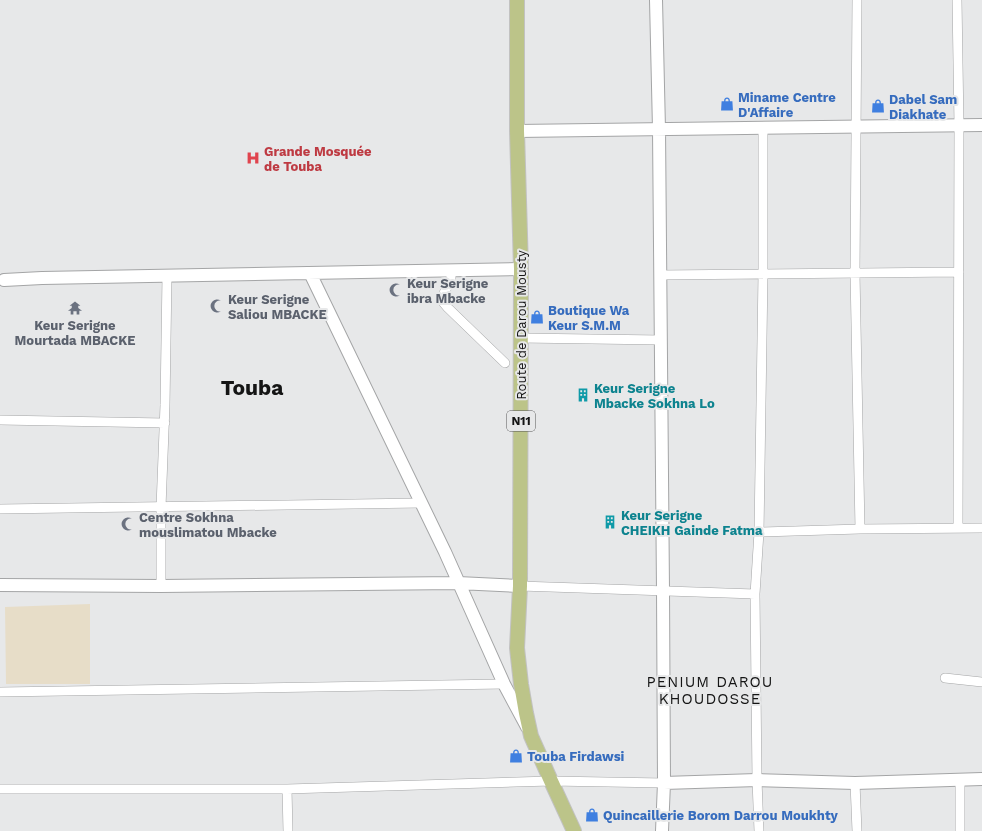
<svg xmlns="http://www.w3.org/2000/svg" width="982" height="831" font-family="'Work Sans',sans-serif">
  <rect width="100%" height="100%" fill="#e7e8e9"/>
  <!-- education -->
  <path fill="#e7ddc8" d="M90,604v80h-84l-1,-77z"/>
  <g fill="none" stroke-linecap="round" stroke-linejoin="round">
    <!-- street casing -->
    <g stroke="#a4a5a6" stroke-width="10">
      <path id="street" d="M857,0l-2,273 5,256
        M957,0l2,125 -1,403
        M451,271v9l-7,13 -1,9 5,6 57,55
        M660,275l299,-3
        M521,338l140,2
        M0,420l165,3
        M0,509l421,-6
        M759,532l101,-3 122,-1
        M161,586v-79l4,-102 2,-129
        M520,586l235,8
        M945,678l37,4
        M0,692l504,-8
        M960,779v52
        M855,783l2,48
        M0,789h287l264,-8 113,2
        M287,789l1,42
        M759,831l-2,-51 -2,-186 4,-62 4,-258v-146"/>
    </g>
    <!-- secondary casing -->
    <g stroke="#a4a5a6" stroke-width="14">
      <path id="secondary" d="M656,0l3,129 4,461 1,193 -2,48
        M517,131l465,-6
        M310,273l135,279 59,132 23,43
        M4,280l38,-2 479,-9
        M0,585l161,1 297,-3 62,3
        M664,783l93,-3 98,3 127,-4"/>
    </g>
    <!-- primary casing -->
    <g stroke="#c2c2c2" stroke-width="16">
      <path id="primary" d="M517,0v131l4,138 -1,317 -3,62 4,36 5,29 5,23 20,45 23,50"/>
    </g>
    <!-- street -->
    <use href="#street" stroke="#fff" stroke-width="9"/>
    <!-- secondary -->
    <use href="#secondary" stroke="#fff" stroke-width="12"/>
    <!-- primary -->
    <use href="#primary" stroke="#bcc489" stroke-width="14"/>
  </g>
  <!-- icons -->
  <defs>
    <g id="shop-bare" transform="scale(1.08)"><path d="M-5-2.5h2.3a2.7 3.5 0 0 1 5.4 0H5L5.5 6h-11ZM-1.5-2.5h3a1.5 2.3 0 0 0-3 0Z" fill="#3f7fe0" stroke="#e7e8e9" stroke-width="2.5" paint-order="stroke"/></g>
    <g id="hospital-bare" transform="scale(1.08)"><path d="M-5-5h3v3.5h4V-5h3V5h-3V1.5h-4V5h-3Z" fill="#e0444e" stroke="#e7e8e9" stroke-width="2.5" paint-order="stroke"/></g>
    <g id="mosque-bare" transform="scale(1.08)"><path d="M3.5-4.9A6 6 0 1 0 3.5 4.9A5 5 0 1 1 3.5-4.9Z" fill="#6b7280" stroke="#e7e8e9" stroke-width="2.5" paint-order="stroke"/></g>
    <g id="temple-bare" transform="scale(1.08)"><path d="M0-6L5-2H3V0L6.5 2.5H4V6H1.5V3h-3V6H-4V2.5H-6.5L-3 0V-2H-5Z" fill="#6b7280" stroke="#e7e8e9" stroke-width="2.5" paint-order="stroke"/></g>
    <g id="building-bare" transform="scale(1.08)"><path d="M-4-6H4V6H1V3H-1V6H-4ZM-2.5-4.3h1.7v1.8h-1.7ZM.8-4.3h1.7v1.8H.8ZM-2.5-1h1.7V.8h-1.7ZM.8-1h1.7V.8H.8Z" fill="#0f9aa8" stroke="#e7e8e9" stroke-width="2.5" paint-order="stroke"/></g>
  </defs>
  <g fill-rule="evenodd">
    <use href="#shop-bare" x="727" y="104"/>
    <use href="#shop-bare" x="878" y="106"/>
    <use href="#hospital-bare" x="253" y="158"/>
    <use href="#mosque-bare" x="396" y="290"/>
    <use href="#mosque-bare" x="217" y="306"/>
    <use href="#temple-bare" x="75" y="308"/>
    <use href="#shop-bare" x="537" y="317"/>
    <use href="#building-bare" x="583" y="395"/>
    <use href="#building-bare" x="610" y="522"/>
    <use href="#mosque-bare" x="128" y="524"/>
    <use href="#shop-bare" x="516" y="756"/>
    <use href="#shop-bare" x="592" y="815"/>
  </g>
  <g text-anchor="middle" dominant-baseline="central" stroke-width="4" stroke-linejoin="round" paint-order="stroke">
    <!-- shield labels -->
    <rect fill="#e7e8e9" stroke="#545455" stroke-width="1" x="507" y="411" width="28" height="20" rx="3"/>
    <g font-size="12" font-weight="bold" fill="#151515">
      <text x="521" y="421">N11</text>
    </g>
    <!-- shop labels -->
    <g font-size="13" font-weight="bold" fill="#366cbe" stroke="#e7e8e9" text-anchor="start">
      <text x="738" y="97">Miname Centre<tspan x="738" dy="15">D'Affaire</tspan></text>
      <text x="889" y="99">Dabel Sam<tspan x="889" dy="15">Diakhate</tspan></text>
      <text x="548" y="310">Boutique Wa<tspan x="548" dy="15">Keur S.M.M</tspan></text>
      <text x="527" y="756">Touba Firdawsi</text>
      <text x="603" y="815">Quincaillerie Borom Darrou Moukhty</text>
    </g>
    <!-- health labels -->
    <g font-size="13" font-weight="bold" fill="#be3a42" stroke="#e7e8e9" text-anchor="start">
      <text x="264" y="151">Grande Mosquée<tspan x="264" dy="15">de Touba</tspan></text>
    </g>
    <!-- worship labels -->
    <g font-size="13" font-weight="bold" fill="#5b616d" stroke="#e7e8e9" text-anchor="start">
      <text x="407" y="283">Keur Serigne<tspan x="407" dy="15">ibra Mbacke</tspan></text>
      <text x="228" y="299">Keur Serigne<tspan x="228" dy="15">Saliou MBACKE</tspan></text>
      <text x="75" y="325" text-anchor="middle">Keur Serigne<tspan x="75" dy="15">Mourtada MBACKE</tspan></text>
      <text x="139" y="517">Centre Sokhna<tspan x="139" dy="15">mouslimatou Mbacke</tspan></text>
    </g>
    <!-- street labels -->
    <g font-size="13" fill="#151515" stroke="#e7e8e9">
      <text transform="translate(521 325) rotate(-90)">Route de Darou Mousty</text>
    </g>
    <!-- culture labels -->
    <g font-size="13" font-weight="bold" fill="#0d838f" stroke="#e7e8e9" text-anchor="start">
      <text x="594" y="388">Keur Serigne<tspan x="594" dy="15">Mbacke Sokhna Lo</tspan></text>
      <text x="621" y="515">Keur Serigne<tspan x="621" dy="15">CHEIKH Gainde Fatma</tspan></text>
    </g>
    <!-- quarter labels -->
    <g font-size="15" letter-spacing="1" fill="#151515" stroke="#e7e8e9">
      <text x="710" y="682">PENIUM DAROU<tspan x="710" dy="17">KHOUDOSSE</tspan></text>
    </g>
    <!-- town labels -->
    <g font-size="21" font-weight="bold" fill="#151515" stroke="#e7e8e9">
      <text x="252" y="387">Touba</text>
    </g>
  </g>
</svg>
